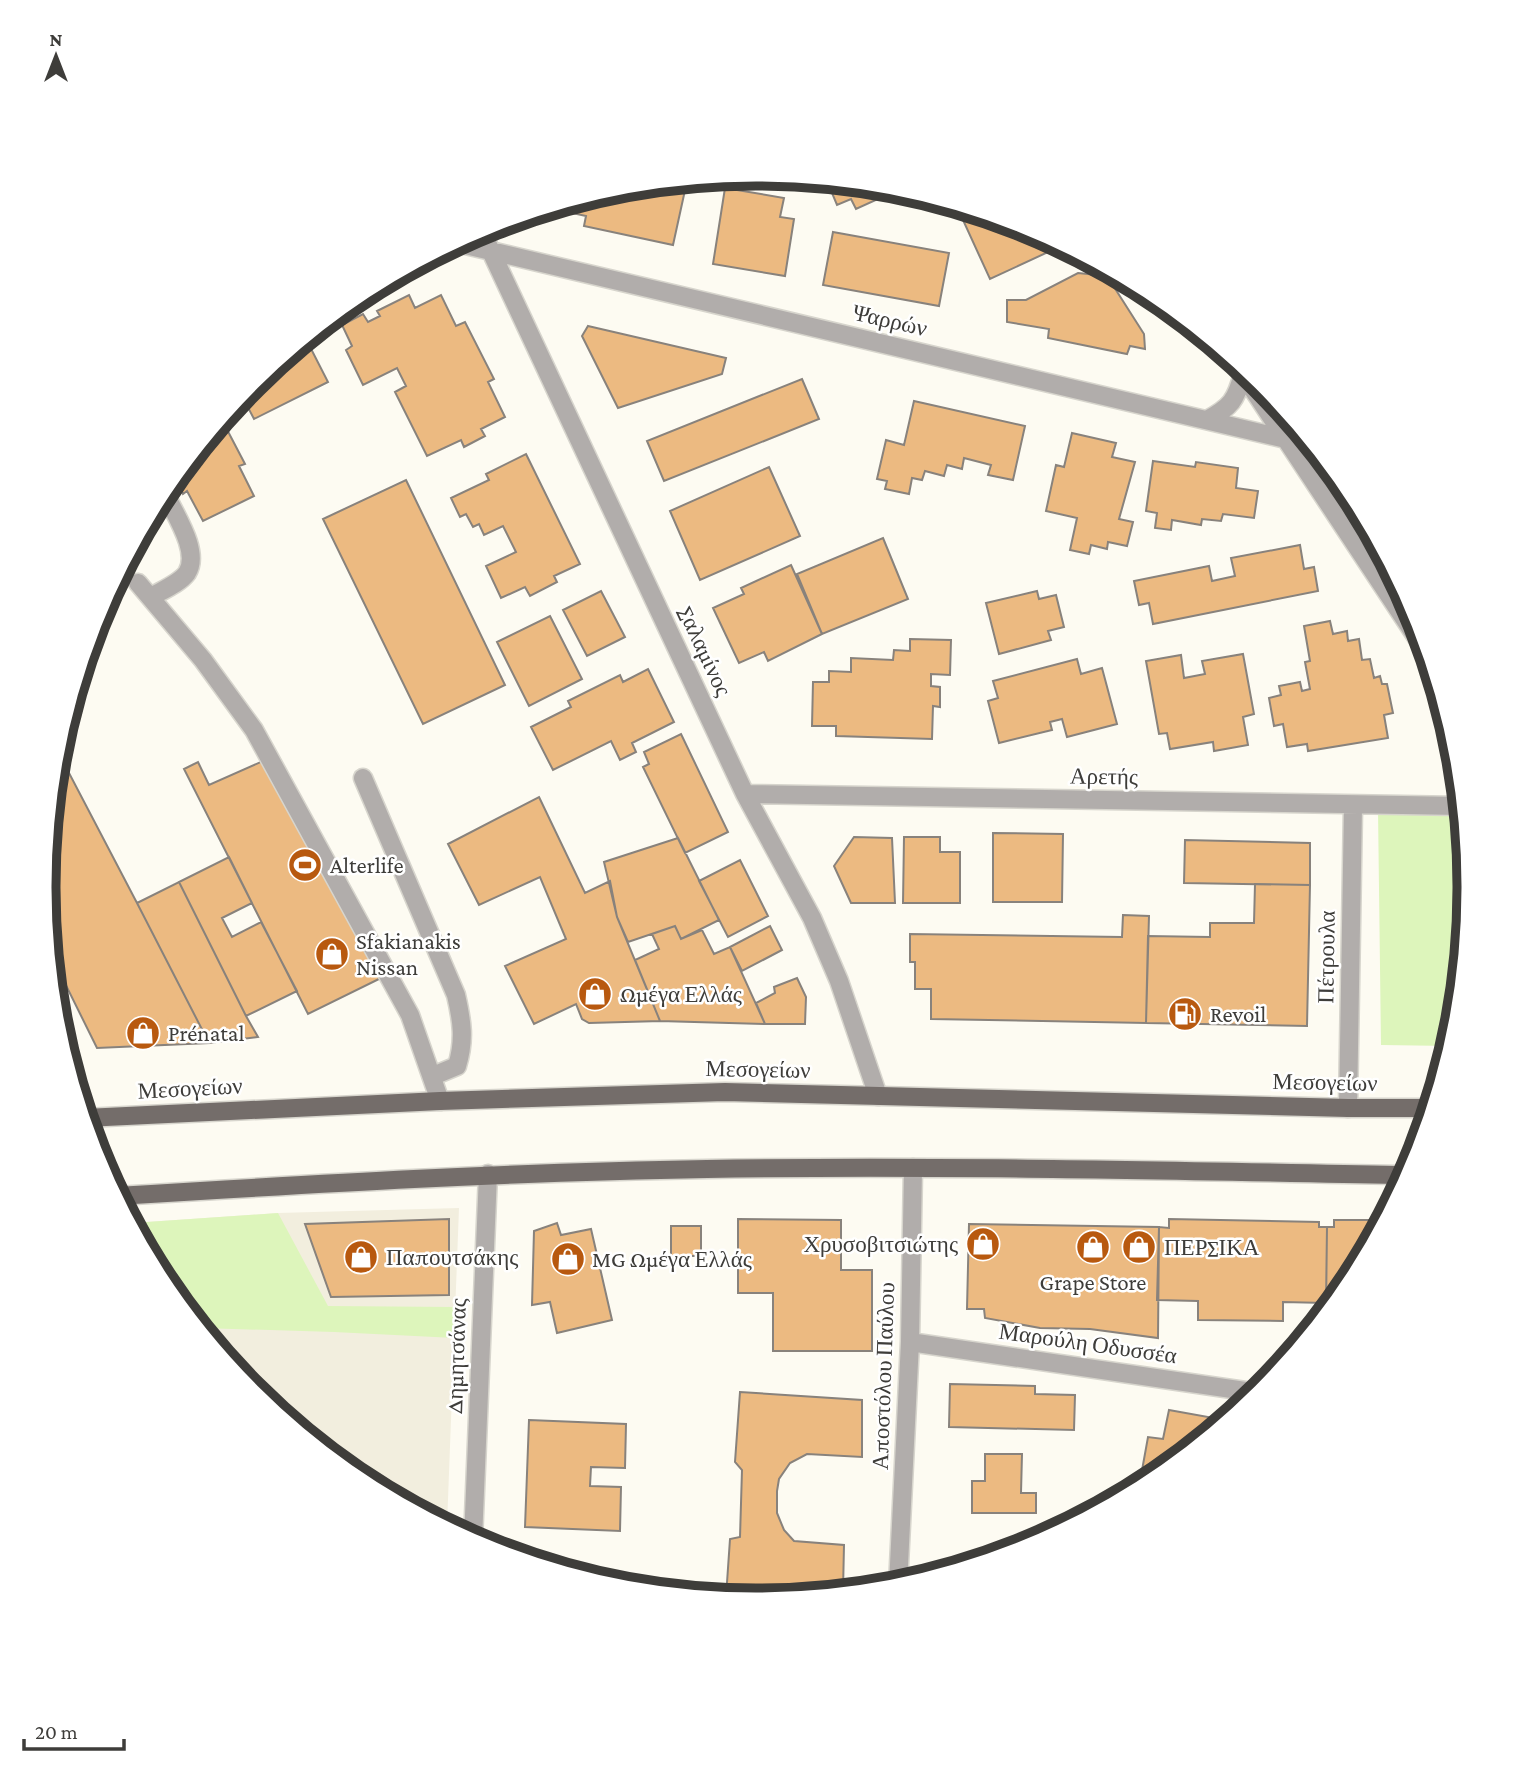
<svg xmlns="http://www.w3.org/2000/svg" width="1513" height="1774" font-family="'Crimson Pro',serif">
  <rect width="100%" height="100%" fill="#fdfbf2"/>
  <!-- built -->
  <path fill="#f2eede" d="M459,1208l-12,318 -87,-47 -108,-88 -88,-108 -32,-60 146,-10z"/>
  <!-- green -->
  <path fill="#ddf5bb" d="M1378,810l84,4 7,73 -14,139 -5,20 -69,-1z
    M278,1213l50,93 128,1 -1,31 -121,-6 -133,-4 -37,-45 -32,-60z"/>
  <!-- building -->
  <path fill="#ecba81" stroke="#88827c" stroke-width="2" d="M687,181l-14,64 -89,-19 2,-10 -23,-5 1,-7 54,-16z
    M827,181l69,7 4,1 -44,20 -5,-10 -14,6z
    M725,188l59,10 -4,19 14,2 -9,57 -72,-12z
    M979,213l51,16 31,17 -71,33 -27,-59z
    M833,232l116,21 -10,53 -116,-21z
    M1078,273l29,3 37,58 1,15 -15,-3 -3,8 -79,-16 1,-9 -42,-7v-22h19z
    M409,295l6,13 26,-13 15,31 9,-4 29,57 -6,3 17,35 -24,12 4,7 -21,11 -3,-7 -34,16 -32,-64 11,-6 -9,-18 -34,17 -17,-35 6,-4 -10,-21 21,-11 5,8 12,-6 -3,-5z
    M588,326l138,32 -4,16 -104,34 -36,-72z
    M306,339l22,43 -74,37 -12,-23 11,-13z
    M802,379l17,40 -155,62 -17,-40z
    M914,401l111,25 -12,54 -25,-5 3,-10 -27,-7 -2,11 -15,-4 -3,11 -19,-5 -3,9 -10,-2 -3,16 -24,-5 2,-8 -10,-2 9,-39 18,5z
    M222,420l23,44 -6,2 15,30 -51,25 -16,-30 -4,3 -8,-17z
    M1072,433l44,10 -4,14 23,5 -16,57 14,3 -6,24 -19,-4 -1,7 -16,-4 -2,9 -19,-4 7,-32 -31,-7 10,-46 8,2z
    M526,454l54,110 -26,12 3,6 -27,14 -5,-9 -24,11 -15,-32 30,-14 -13,-26 -19,9 -5,-11 -6,3 -7,-13 -6,3 -9,-19 38,-18 -3,-6z
    M1153,461l42,6 1,-5 42,6 -2,20 22,3 -4,27 -31,-4 -2,7 -19,-2 -1,6 -29,-5 -1,10 -16,-2 2,-15 -11,-2z
    M769,467l31,69 -100,44 -30,-69z
    M406,480l99,205 -82,39 -100,-205z
    M158,503l6,12 -18,9z
    M883,538l25,61 -86,35 -25,-60z
    M1300,545l4,24 10,-2 4,24 -165,33 -4,-21 -10,2 -5,-24 75,-15 3,15 23,-5 -4,-18z
    M791,565l31,69 -54,27 -4,-9 -25,11 -26,-55 31,-14 -3,-6z
    M601,591l24,46 -38,19 -24,-46z
    M1037,591l2,8 17,-4 8,32 -16,4 3,9 -52,14 -13,-51z
    M550,616l32,63 -53,27 -32,-64z
    M1330,621l3,13 14,-3 1,10 11,-2 3,21 8,-1 4,19 6,-2 2,8h5l6,29 -9,2 4,23 -80,13 -1,-7 -20,3 -4,-23 -9,2 -5,-28 12,-3 -2,-9 21,-4 2,9 8,-2 -5,-27 5,-1 -6,-35z
    M910,639l41,1 -1,35 -19,-1v12l9,1v20l-7,-1 -1,33 -96,-3v-10h-24l1,-44h16v-11l22,1v-14l42,2 1,-10 16,1z
    M1243,654l11,60 -11,3 5,28 -34,6 -1,-9 -43,7 -3,-16 -8,1 -13,-73 35,-6 3,23 21,-4 -3,-13z
    M1077,659l4,15 21,-6 15,56 -50,13 -5,-18 -12,3 2,8 -53,13 -11,-42 10,-3 -5,-17z
    M648,669l26,53 -42,21 4,9 -16,8 -9,-19 -58,29 -22,-43 40,-20 -3,-6 52,-26 3,7z
    M681,734l47,98 -43,21 -42,-86 6,-3 -5,-12z
    M57,750l80,153 72,140 -112,5 -47,-95 -6,-66z
    M263,761l118,217 -73,36 -124,-245 14,-7 11,23z
    M539,797l46,96 25,-12 7,36 43,104 -71,2 -7,-4 -6,-15 -42,20 -29,-58 61,-27 -26,-62 -61,28 -31,-61z
    M993,833l70,1 -1,68h-69z
    M854,837l38,1 3,65h-44l-17,-37z
    M904,837h36v15h20v51h-57z
    M678,838l41,82 -38,19 -6,-13 -47,16 -11,-25 -13,-55z
    M1185,840l125,3v42l-126,-2z
    M229,857l23,46 -30,15 10,19 29,-15 36,69 -51,25 -67,-134z
    M740,860l28,56 -40,21 -29,-56z
    M179,882l67,134 12,21 -49,6 -72,-140z
    M1255,884l55,1 -3,141 -161,-3 2,-87 62,1v-14h44z
    M1123,915l26,1 -3,107 -215,-4v-30h-16v-27h-5v-28l212,3z
    M675,926l6,13 21,-9 12,24 16,-7 35,77 -105,-3 -25,-61 24,-11 -7,-15z
    M770,926l12,24 -40,21 -12,-24z
    M797,978l9,19 -1,27h-40l-9,-21 19,-10 -1,-6z
    M449,1219v76l-118,2 -26,-73z
    M738,1219l103,1v50h31v81h-99v-58h-35z
    M1169,1219l150,3v5h8l-1,76 -43,-1v19l-85,-1v-19l-41,-1 2,-73 10,1z
    M1334,1220h49l-34,63 -23,28 1,-84h7z
    M557,1223l4,12 30,-6 21,91 -55,13 -7,-31 -18,3 2,-74z
    M969,1224l190,3 -1,111 -68,-9 -50,-1 -55,-10 -1,-9h-17z
    M671,1226h30v30h-30z
    M950,1384l85,2v8l40,1 -1,35 -125,-3z
    M740,1392l122,8v57l-55,-3 -17,9 -11,16 -2,12v22l7,17 10,11 50,4 -1,46 -87,9 -30,-3 4,-58 10,-2 2,-67 -7,-8z
    M1169,1410l56,10 -73,60 -13,7 9,-50 15,2z
    M529,1420l97,4 -1,44 -34,-1 -1,19 31,1 -1,44 -95,-4z
    M985,1454h37l-1,39h15v20h-64v-32h13z
    M588,1577l72,1v12l-43,-4z"/>
  <g fill="none" stroke-linecap="round" stroke-linejoin="round">
    <!-- minor casing -->
    <g stroke="#d7d5cd" stroke-width="21">
      <path id="minor" d="M481,230l264,564 67,124 27,63 39,115
        M457,243l854,202
        M1235,362l192,291
        M1207,420c24,-13 29,-20 36,-46
        M1324,495v-12l8,-12
        M138,583l65,77 51,70 156,285 30,86
        M151,597c10,-6 29,-14 36,-24 14,-22 -14,-61 -23,-82
        M363,778l93,217c6,26 9,45 1,71l-24,10
        M745,794l716,12
        M1348,1108l5,-302
        M910,1342l349,51
        M473,1540l15,-366
        M898,1585l12,-243 3,-174"/>
    </g>
    <!-- major casing -->
    <g stroke="#d7d5cd" stroke-width="21">
      <path id="major" d="M85,1118l355,-17 285,-9 623,16h83
        M117,1196c197,-12 393,-24 590,-27 233,-4 467,2 700,6"/>
    </g>
    <!-- minor -->
    <use href="#minor" stroke="#b1adab" stroke-width="18"/>
    <!-- major -->
    <use href="#major" stroke="#746d6a" stroke-width="18"/>
  </g>
  <!-- icons -->
  <defs>
    <g id="stadium-disc" transform="scale(1.75)"><circle r="9.5" fill="#b8590f" stroke="#fff"/><path d="M0-5a6.5 5 0 1 0 0 10a6.5 5 0 1 0 0-10ZM-3.5-1.8h7v3.6h-7Z" fill="#fff"/></g>
    <g id="shop-disc" transform="scale(1.75)"><circle r="9.5" fill="#b8590f" stroke="#fff"/><path d="M-5-2.5h2.3a2.7 3.5 0 0 1 5.4 0H5L5.5 6h-11ZM-1.5-2.5h3a1.5 2.3 0 0 0-3 0Z" fill="#fff"/></g>
    <g id="fuel-disc" transform="scale(1.75)"><circle r="9.5" fill="#b8590f" stroke="#fff"/><path d="M-5.5-6h7V0h2V4h1.3V-2.5L3-4.5l.8-.8L6-3V5H2.5V1h-1V6h-7ZM-4.2-4.7v3.2H.2V-4.7Z" fill="#fff"/></g>
  </defs>
  <g fill-rule="evenodd">
    <use href="#stadium-disc" x="305" y="865"/>
    <use href="#shop-disc" x="332" y="954"/>
    <use href="#shop-disc" x="595" y="994"/>
    <use href="#fuel-disc" x="1185" y="1014"/>
    <use href="#shop-disc" x="143" y="1033"/>
    <use href="#shop-disc" x="983" y="1244"/>
    <use href="#shop-disc" x="1093" y="1247"/>
    <use href="#shop-disc" x="1139" y="1247"/>
    <use href="#shop-disc" x="361" y="1257"/>
    <use href="#shop-disc" x="568" y="1259"/>
  </g>
  <g text-anchor="middle" dominant-baseline="central" stroke-width="5" stroke-linejoin="round" paint-order="stroke">
    <!-- street labels -->
    <g font-size="23" fill="#3e3d3a" stroke="#fff">
      <text transform="translate(890 320) rotate(13)">Ψαρρών</text>
      <text transform="translate(705 651) rotate(65)">Σαλαμίνος</text>
      <text transform="translate(1104 776) rotate(1)">Αρετής</text>
      <text transform="translate(1326 957) rotate(-89)">Πέτρουλα</text>
      <text transform="translate(758 1069) rotate(1)">Μεσογείων</text>
      <text transform="translate(1325 1082) rotate(1)">Μεσογείων</text>
      <text transform="translate(190 1088) rotate(-3)">Μεσογείων</text>
      <text transform="translate(1088 1343) rotate(8)">Μαρούλη Οδυσσέα</text>
      <text transform="translate(456 1356) rotate(-88)">Δημητσάνας</text>
      <text transform="translate(883 1376) rotate(-88)">Αποστόλου Παύλου</text>
    </g>
    <!-- poi labels -->
    <g font-size="23" fill="#3e3d3a" stroke="#fff" text-anchor="start">
      <text x="330" y="865">Alterlife</text>
      <text x="356" y="941">Sfakianakis<tspan x="356" dy="26">Nissan</tspan></text>
      <text x="620" y="994">Ωμέγα Ελλάς</text>
      <text x="1210" y="1014">Revoil</text>
      <text x="168" y="1033">Prénatal</text>
      <text x="958" y="1244" text-anchor="end">Χρυσοβιτσιώτης</text>
      <text x="1164" y="1247">ΠΕΡΣΙΚΑ</text>
      <text x="386" y="1257">Παπουτσάκης</text>
      <text x="592" y="1259">MG Ωμέγα Ελλάς</text>
      <text x="1093" y="1282" text-anchor="middle">Grape Store</text>
    </g>
  </g>
  <!-- crop -->
  <path d="M0 0H1513V1774H0ZM756 186H757A700 700 0 0 1 1457 886V888A700 700 0 0 1 757 1588H756A700 700 0 0 1 56 888V886A700 700 0 0 1 756 186Z" fill="#fff" fill-rule="evenodd"/>
  <path fill="none" stroke="#3e3d3a" stroke-width="9" d="M756 186H757A700 700 0 0 1 1457 886V888A700 700 0 0 1 757 1588H756A700 700 0 0 1 56 888V886A700 700 0 0 1 756 186Z"/>
  <!-- north arrow -->
  <g transform="translate(56 56)" stroke="#ffffff" stroke-width="5" paint-order="stroke">
  <path d="M0-5L12 26L0 18L-12 26Z" fill="#3e3d3a"/>
  <text y="-10" font-size="19" font-weight="bold" text-anchor="middle" fill="#3e3d3a">N</text>
  </g>
  <!-- scale -->
  <path d="M24 1739v10h100v-10" fill="none" stroke="#3e3d3a" stroke-width="3.5"/>
  <text x="35" y="1739" font-size="21" fill="#3e3d3a" stroke="#ffffff" stroke-width="5" paint-order="stroke">20 m</text>
</svg>
